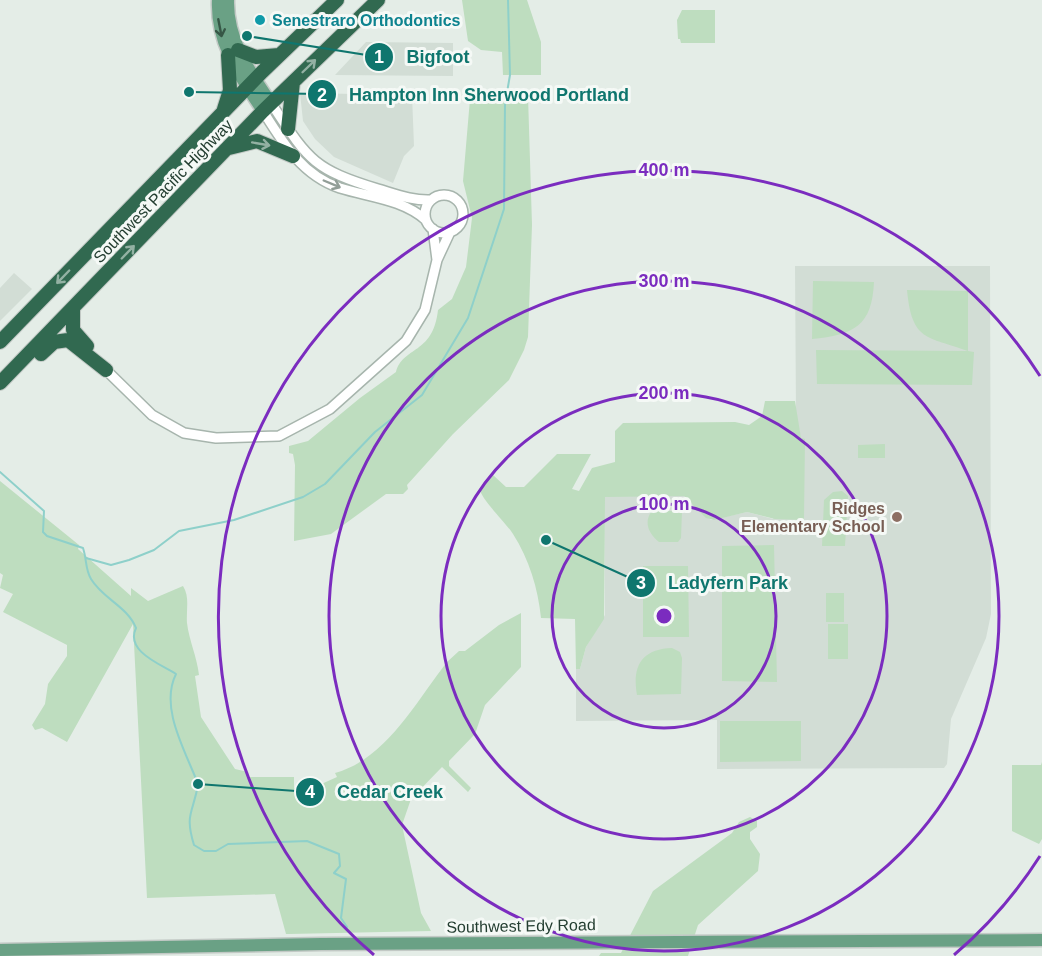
<svg xmlns="http://www.w3.org/2000/svg" width="1042" height="956" font-family="Arial,sans-serif">
  <rect width="100%" height="100%" fill="#e4ede7"/>
  <!-- built -->
  <path fill="#d2ddd5" d="M366,42l87,1v33l-118,-1z
    M300,93l112,2 2,51 -10,10 -11,27 -59,-26 -19,-18 -12,-18z
    M795,266h195l1,348 -5,24 -35,81 -4,45 -3,4 -227,1v-49l-141,1v-52h4l6,-22 19,-32 -1,-119h80l27,24 36,-8 26,7 28,-80 -5,-26z
    M14,273l18,16 -32,32v-33z"/>
  <!-- green -->
  <path fill="#beddbf" d="M462,0h65l14,42v33h-38l-1,-23 -21,-2 -13,-9z
    M682,10h33v33h-34l-1,-4h-2l-1,-19z
    M528,96l4,129 -4,112 -4,13 -15,30 -56,54 -46,51 1,4 -5,5h-17l-55,40 -37,7 1,-76 -2,-11 -4,-1v-7l19,-5 52,-43 36,-26c7,-26 37,-17 42,-62l14,-11 14,-32 6,-49 -9,-37 7,-82z
    M813,281l61,1c-2,44 -20,53 -62,57z
    M907,290l61,1v60l6,1 -2,33 -155,-1 -1,-34 152,1c-41,-15 -56,-9 -61,-61z
    M765,401h30l6,37 4,1 -1,81 -29,-1 -28,-7 -33,8 -8,-2 -22,-22 -79,1 -1,122 -18,28 -6,22h-4l-1,-50 -34,-1c-3,-30 -12,-59 -28,-84 -7,-11 -33,-36 -33,-45l13,-14 13,12h18l33,-33h34l-19,35 7,2 13,-23 23,-6v-31l8,-8 112,-1 14,3 13,-9z
    M885,444v14h-27v-13z
    M0,481l79,64 -1,4 53,47v-8l17,13 35,-15c7,11 3,24 4,37 2,17 10,34 12,52l-4,1 6,41 34,52 13,3 1,5h45v11l23,-2 20,-9 -2,-4c51,-14 80,-70 112,-111l12,-11h6l34,-26 22,-12v54l-36,38 -10,29 -26,27v5l22,22 -3,4 -26,-25 -31,32 -9,26 19,88 10,18 -142,3h-3l-11,-40 -128,4 -14,-274 -66,118 -25,-14 -7,2 -3,-5 13,-21 3,-20 19,-28v-11l-64,-33 10,-18 -13,-6 3,-13 -3,-2z
    M842,491l6,5 -3,50h-23l2,-46 9,-8z
    M652,511h30l-1,27 -3,4h-19c-10,-8 -16,-20 -7,-31z
    M774,545l3,137 -55,-1v-135z
    M643,566h45l1,71h-46z
    M826,593h18v29h-18z
    M828,624h20v35h-20z
    M672,648l8,4 2,6 -1,36 -44,1c-5,-28 4,-46 35,-47z
    M720,721h81v40l-81,1z
    M1042,762v77l-3,5 -27,-13v-66h29z
    M750,817l7,4v6l-7,5v7l10,15 -2,17 -60,54 -10,31h-89l2,-3h20l32,-62 79,-58 7,-11z"/>
  <g fill="none" stroke-linecap="round" stroke-linejoin="round">
    <!-- stream -->
    <path stroke="#8ed0ca" stroke-width="2" d="M0,472l44,39 -1,21 4,4 36,12c4,12 2,21 8,31 12,20 36,27 45,49 -11,23 24,36 40,46 -17,34 10,78 22,110 -4,28 -14,29 -4,61l10,6h12l12,-7 79,-3 32,13 1,12 -6,7 12,6 -5,39 6,9
      M86,558l25,7 18,-5 25,-10 25,-19 55,-11 69,-23 22,-13 50,-52 47,-37 46,-77 36,-109 1,-105 5,-29 -2,-75"/>
    <!-- minor casing -->
    <g stroke="#a7b5ad" stroke-width="12">
      <path id="minor" d="M271,103c37,56 41,66 107,86 17,5 35,12 53,11
        M263,111c20,32 39,64 77,77 29,9 62,11 86,32
        M425 214a19 19 0 1 1 38 0a19 19 0 1 1-38 0Z
        M433,229l4,31
        M106,370l46,45 32,18 32,5 63,-2 51,-27 76,-68 19,-31 12,-50 13,-28"/>
    </g>
    <!-- major casing -->
    <g stroke="#c2c9c5" stroke-width="15">
      <path id="major" d="M218,0c-2,44 22,76 45,111
        M228,0c-1,40 22,72 43,103
        M0,950l321,-6 721,-4"/>
    </g>
    <!-- highway casing -->
    <g stroke="#c2c9c5" stroke-width="16">
      <path id="highway" d="M238,50l18,7 23,-2
        M224,109l6,-19 -2,-35
        M288,129l5,-47
        M229,148l28,-7 36,15
        M73,309v21l14,16
        M0,342l262,-270 75,-72
        M41,354l13,-12 14,-2 38,30
        M0,383l263,-272 115,-111"/>
    </g>
    <!-- minor -->
    <use href="#minor" stroke="#fff" stroke-width="9"/>
    <!-- major -->
    <use href="#major" stroke="#6aa185" stroke-width="12"/>
    <!-- highway -->
    <use href="#highway" stroke="#316950" stroke-width="14"/>
  </g>
  <!-- one-way arrows -->
  <defs><path id="oneway-shaft" d="M-6 0H5M1.5-3L5.5 0L1.5 3" fill="none" stroke-width="1.6" stroke-linecap="round" stroke-linejoin="round" transform="scale(1.5)"/></defs>
  <use stroke="#365746" href="#oneway-shaft" transform="translate(220 28) rotate(79)"/>
  <g stroke="#93b1a3">
    <use href="#oneway-shaft" transform="translate(309 66) rotate(-44)"/>
    <use href="#oneway-shaft" transform="translate(261 144) rotate(10)"/>
    <use href="#oneway-shaft" transform="translate(128 252) rotate(-46)"/>
    <use href="#oneway-shaft" transform="translate(63 277) rotate(134)"/>
  </g>
  <use stroke="#929e98" href="#oneway-shaft" transform="translate(332 184) rotate(23)"/>
  <!-- distance rings -->
  <g fill="none" stroke="#7b2cbf" stroke-width="3">
    <circle cx="664" cy="616" r="112"/>
    <circle cx="664" cy="616" r="223"/>
    <circle cx="664" cy="616" r="335"/>
    <path d="M1040 856A446 446 0 0 1 954 955M374 955A446 446 0 1 1 1040 376"/>
  </g>
  <!-- markers -->
  <circle fill="#0f9aa8" stroke="#f5f9f6" stroke-width="2" cx="260" cy="20" r="6"/>
  <circle fill="#8d6e63" stroke="#f5f9f6" stroke-width="2" cx="897" cy="517" r="6"/>
  <g text-anchor="middle" dominant-baseline="central" stroke-width="6" stroke-linejoin="round" paint-order="stroke">
    <!-- culture labels -->
    <g font-size="16" font-weight="bold" fill="#0d838f" stroke="#f5f9f6" text-anchor="start">
      <text x="272" y="20">Senestraro Orthodontics</text>
    </g>
    <!-- street labels -->
    <g font-size="16" fill="#243e31" stroke="#f5f9f6">
      <text transform="translate(163 191) rotate(-46)">Southwest Pacific Highway</text>
      <text transform="translate(521 926) rotate(-1)">Southwest Edy Road</text>
    </g>
    <!-- education labels -->
    <g font-size="16" font-weight="bold" fill="#785e54" stroke="#f5f9f6" text-anchor="end">
      <text x="885" y="508">Ridges<tspan x="885" dy="18">Elementary School</tspan></text>
    </g>
  </g>
  <circle cx="664" cy="616" r="9" fill="#7b2cbf" stroke="#f5f9f6" stroke-width="3"/>
  <g font-size="18" text-anchor="middle" font-weight="bold" fill="#7b2cbf" stroke="#f5f9f6" stroke-width="6" stroke-linejoin="round" paint-order="stroke">
    <text x="664" y="176">400 m</text>
    <text x="664" y="287">300 m</text>
    <text x="664" y="399">200 m</text>
    <text x="664" y="510">100 m</text>
  </g>
  <!-- callouts -->
  <path fill="none" stroke="#0f766e" stroke-width="2" d="M247 36L379 57M189 92L322 94M546 540L641 583M198 784L310 792"/>
  <g fill="#0f766e" stroke="#f5f9f6" stroke-width="2">
    <circle cx="247" cy="36" r="6"/>
    <circle cx="189" cy="92" r="6"/>
    <circle cx="546" cy="540" r="6"/>
    <circle cx="198" cy="784" r="6"/>
    <circle cx="379" cy="57" r="15"/>
    <circle cx="322" cy="94" r="15"/>
    <circle cx="641" cy="583" r="15"/>
    <circle cx="310" cy="792" r="15"/>
  </g>
  <g font-size="18" text-anchor="middle" font-weight="bold" fill="#fff">
    <text x="379" y="63">1</text>
    <text x="322" y="101">2</text>
    <text x="641" y="589">3</text>
    <text x="310" y="798">4</text>
  </g>
  <g font-size="18" text-anchor="middle" font-weight="bold" fill="#0f766e" stroke="#f5f9f6" stroke-width="6" stroke-linejoin="round" paint-order="stroke">
    <text x="438" y="63">Bigfoot</text>
    <text x="489" y="101">Hampton Inn Sherwood Portland</text>
    <text x="728" y="589">Ladyfern Park</text>
    <text x="390" y="798">Cedar Creek</text>
  </g>
</svg>
